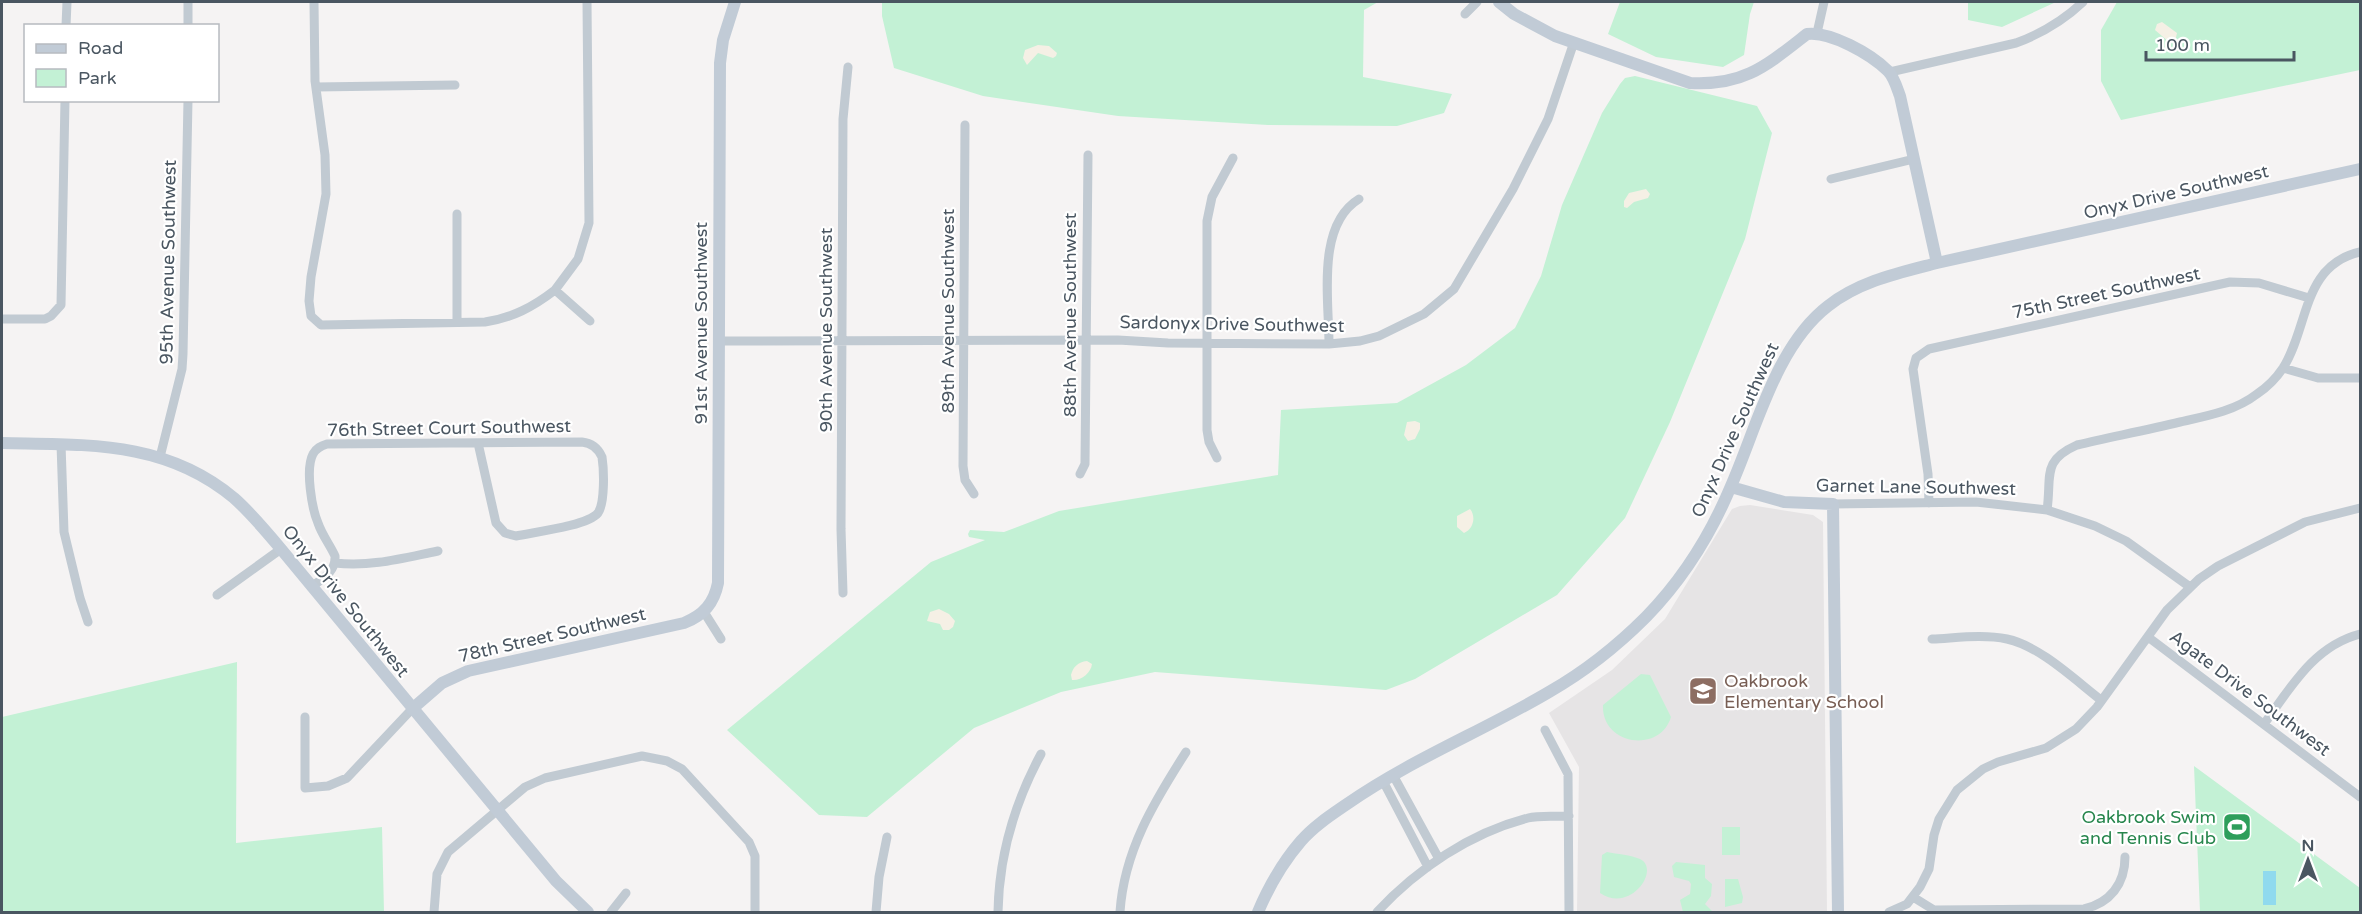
<svg xmlns="http://www.w3.org/2000/svg" width="2362" height="914" font-family="'Varela Round',sans-serif">
  <rect width="100%" height="100%" fill="#f5f3f3"/>
  <!-- education -->
  <path fill="#e6e4e5" d="M1750,505l63,10 10,7 4,390h-250l2,-145 -30,-54 63,-43 53,-51 67,-110 8,-3z"/>
  <!-- green -->
  <path fill="#c3f1d5" d="M882,2h496l-14,8 -1,67 89,17 -8,19 -47,13 -129,-1 -150,-9 -135,-20 -89,-28 -12,-52z
    M1620,2h134l-4,12 -6,41 -21,12 -67,-10 -48,-23z
    M1968,2h88l-54,25 -34,-7z
    M2117,2h243v68l-239,50 -20,-39v-51z
    M1635,76l122,30 15,27 -27,106 -75,183 -45,96 -68,77 -142,84 -29,11 -231,-18 -94,20 -87,36 -107,89 -48,-2 -92,-85 204,-168 54,-22 -16,-3 -1,-3 2,-4 34,2 55,-21 219,-36 3,-65 116,-7 69,-38 49,-37 26,-52 21,-71 40,-92 18,-29 5,-6z
    M237,662l-1,181 146,-16 2,85h-382v-195z
    M1641,674l9,1 21,42c-11,37 -70,28 -68,-12z
    M2194,766l166,122v24h-160z
    M1722,827h18v28h-18z
    M1607,852c10,2 24,3 33,7 21,10 -9,55 -40,34l2,-38z
    M1676,862l29,3v13l7,6 -1,12 -6,8 8,8h-30l-3,-12 10,-6 1,-10 -2,-3 -15,-4 -2,-11z
    M1725,879h13l5,18 -1,6 -17,4z"/>
  <!-- sand -->
  <path fill="#f5f0e5" d="M2162,22l15,11 -2,9h-6l-14,-12 2,-6z
    M1038,45l11,1 8,7 -1,3 -3,2 -15,-5 -11,12 -4,-7 2,-8z
    M1646,189l4,5 -2,4 -14,4 -7,6 -3,-1v-6l5,-8z
    M1415,421l5,2v6l-5,10 -7,2 -4,-6 3,-13z
    M1470,509c6,7 4,20 -6,24l-7,-6v-11z
    M939,609l10,5 6,7 -2,6 -4,3h-6l-3,-6 -13,-3 3,-9z
    M1087,661l5,3c-1,9 -11,17 -20,16l-1,-5c2,-8 7,-13 16,-14z"/>
  <!-- water -->
  <path fill="#90daee" d="M2263,871h13v34h-13z"/>
  <g fill="none" stroke-linecap="round" stroke-linejoin="round">
    <!-- street -->
    <path stroke="#c1cad2" stroke-width="9" d="M188,2v24
      M314,2l1,79 10,74 1,39 -15,83 -2,24 2,15 10,9 164,-3c27,-4 48,-15 70,-32l35,31
      M1465,14l12,-12
      M66,26l1,-24
      M1817,33l7,-31
      M1890,72l126,-29c27,-10 47,-22 67,-41
      M316,87l139,-2
      M965,125l-2,341 2,14 9,14
      M1831,179l83,-20
      M457,214v108
      M555,290l23,-31 11,-36 -2,-221
      M2,319h43l6,-3 10,-11 4,-205
      M719,341l399,-1 50,3 161,1 31,-3 19,-5 45,-22 30,-25 59,-100 35,-70 26,-77
      M1329,344c0,-44 -13,-119 30,-145
      M2283,368l35,10h42
      M61,444l3,88 16,66 8,24
      M160,457l22,-88 1,-15 5,-254
      M1217,458l-8,-16 -2,-12v-209l5,-24 21,-39
      M1080,474l5,-10 3,-309
      M1929,503l-1,-29 -15,-105 3,-11 13,-9 301,-67 29,1 50,15
      M1833,504l143,-2 71,8 48,16 31,15 64,46
      M2047,510c5,-34 -6,-49 30,-65 35,-8 69,-15 103,-23 27,-6 55,-11 77,-28 9,-6 20,-17 26,-26 26,-41 19,-103 77,-116
      M335,563c37,4 68,-5 103,-12
      M311,587c11,-8 25,-15 24,-31 -5,-11 -13,-21 -17,-33 -6,-14 -13,-54 -5,-69 3,-6 8,-8 14,-10l255,-2c10,1 16,6 20,15 2,13 3,46 -4,56 -11,13 -63,19 -82,23l-11,-3 -9,-10 -18,-80
      M843,593l-2,-64 2,-410 5,-52
      M217,595l64,-46
      M704,612l17,27
      M2148,637l212,160
      M1932,639c24,-1 51,-5 75,0 33,7 68,41 94,61
      M305,717v71l23,-2 19,-8 65,-69
      M2264,724c27,-37 50,-78 96,-90
      M1545,730l23,44 1,138
      M1393,775l46,84
      M1383,781l45,86
      M1913,897l21,13 150,-1c26,-6 41,-25 41,-52
      M434,912l3,-38 11,-22 77,-65 20,-9 97,-22 25,5 15,8 67,73 6,14v56
      M611,912l15,-19
      M876,912l3,-35 8,-40
      M998,912c1,-57 16,-108 43,-158
      M1120,912c4,-61 34,-110 66,-160
      M1377,912c40,-43 93,-79 151,-94 12,-3 28,-1 41,-2
      M1889,912l18,-8 13,-17 9,-18 5,-34 5,-16 18,-29 26,-21 15,-7 48,-14 30,-19 21,-22 70,-97 32,-31 19,-13 87,-44 55,-14"/>
    <!-- secondary -->
    <path stroke="#c1cbd6" stroke-width="12" d="M1499,2l15,12 41,22 135,47c54,3 76,-17 117,-49 23,-3 64,20 81,37 6,6 9,17 12,25l37,167
      M2,443c84,2 163,-3 232,55 17,15 32,33 47,51l275,332 32,31
      M1731,487l53,15 49,2 5,408
      M412,709l30,-26 26,-12 216,-48c20,-8 30,-20 34,-40l2,-520 3,-23 12,-38
      M1258,912c11,-26 24,-49 43,-71 13,-15 30,-26 46,-37 63,-44 136,-73 202,-112 35,-20 68,-46 97,-75 37,-38 65,-83 85,-131 26,-59 45,-140 97,-180 32,-25 71,-33 109,-43l423,-94"/>
  </g>
  <!-- icons -->
  <defs>
    <g id="school-square" transform="scale(1.5)"><rect x="-9" y="-9" width="18" height="18" rx="4" fill="#8d6e63" stroke="#fff"/><path d="M0-5L7-2L0 1L-7-2ZM-4 1L0 2.5L4 1V4Q0 6-4 4Z" fill="#fff"/></g>
    <g id="stadium-square" transform="scale(1.5)"><rect x="-9" y="-9" width="18" height="18" rx="4" fill="#2e9e5b" stroke="#fff"/><path d="M0-5a6.5 5 0 1 0 0 10a6.5 5 0 1 0 0-10ZM-3.5-1.8h7v3.6h-7Z" fill="#fff"/></g>
  </defs>
  <g fill-rule="evenodd">
    <use href="#school-square" x="1703" y="691"/>
    <use href="#stadium-square" x="2237" y="827"/>
  </g>
  <g text-anchor="middle" dominant-baseline="central" stroke-width="4.5" stroke-linejoin="round" paint-order="stroke">
    <!-- street labels -->
    <g font-size="18" fill="#4a5661" stroke="#fff">
      <text transform="translate(2176 192) rotate(-13)">Onyx Drive Southwest</text>
      <text transform="translate(168 262) rotate(-89)">95th Avenue Southwest</text>
      <text transform="translate(2106 293) rotate(-12)">75th Street Southwest</text>
      <text transform="translate(948 311) rotate(-90)">89th Avenue Southwest</text>
      <text transform="translate(1070 315) rotate(-90)">88th Avenue Southwest</text>
      <text transform="translate(701 323) rotate(-90)">91st Avenue Southwest</text>
      <text transform="translate(1232 324) rotate(1)">Sardonyx Drive Southwest</text>
      <text transform="translate(826 330) rotate(-90)">90th Avenue Southwest</text>
      <text transform="translate(449 428) rotate(-1)">76th Street Court Southwest</text>
      <text transform="translate(1735 430) rotate(-66)">Onyx Drive Southwest</text>
      <text transform="translate(1916 487) rotate(1)">Garnet Lane Southwest</text>
      <text transform="translate(346 601) rotate(51)">Onyx Drive Southwest</text>
      <text transform="translate(552 635) rotate(-13)">78th Street Southwest</text>
      <text transform="translate(2250 693) rotate(37)">Agate Drive Southwest</text>
    </g>
    <!-- education labels -->
    <g font-size="18" fill="#785e54" stroke="#fff" text-anchor="start">
      <text x="1724" y="681">Oakbrook<tspan x="1724" dy="21">Elementary School</tspan></text>
    </g>
    <!-- leisure labels -->
    <g font-size="18" fill="#27864d" stroke="#fff" text-anchor="end">
      <text x="2216" y="817">Oakbrook Swim<tspan x="2216" dy="21">and Tennis Club</tspan></text>
    </g>
  </g>
  <!-- border -->
  <rect width="2362" height="914" fill="none" stroke="#4a5661" stroke-width="6"/>
  <!-- legend -->
  <rect x="24" y="24" width="195" height="78" fill="#ffffff" stroke="#b7bbc0" stroke-width="1.5"/>
  <rect x="36" y="44" width="30" height="9" fill="#c1cbd6" stroke="#b7bbc0" stroke-width="1.5"/>
  <text x="78" y="54" font-size="18" fill="#4a5661">Road</text>
  <rect x="36" y="69" width="30" height="18" fill="#c3f1d5" stroke="#b7bbc0" stroke-width="1.5"/>
  <text x="78" y="84" font-size="18" fill="#4a5661">Park</text>
  <!-- north arrow -->
  <g transform="translate(2308 860)" stroke="#ffffff" stroke-width="4.5" paint-order="stroke">
  <path d="M0-4.5L10 22L0 15L-10 22Z" fill="#4a5661"/>
  <text y="-9" font-size="16" font-weight="bold" text-anchor="middle" fill="#4a5661">N</text>
  </g>
  <!-- scale -->
  <path d="M2146 51v9h148v-9" fill="none" stroke="#4a5661" stroke-width="3"/>
  <text x="2155" y="51" font-size="18" fill="#4a5661" stroke="#ffffff" stroke-width="4.5" paint-order="stroke">100 m</text>
</svg>
